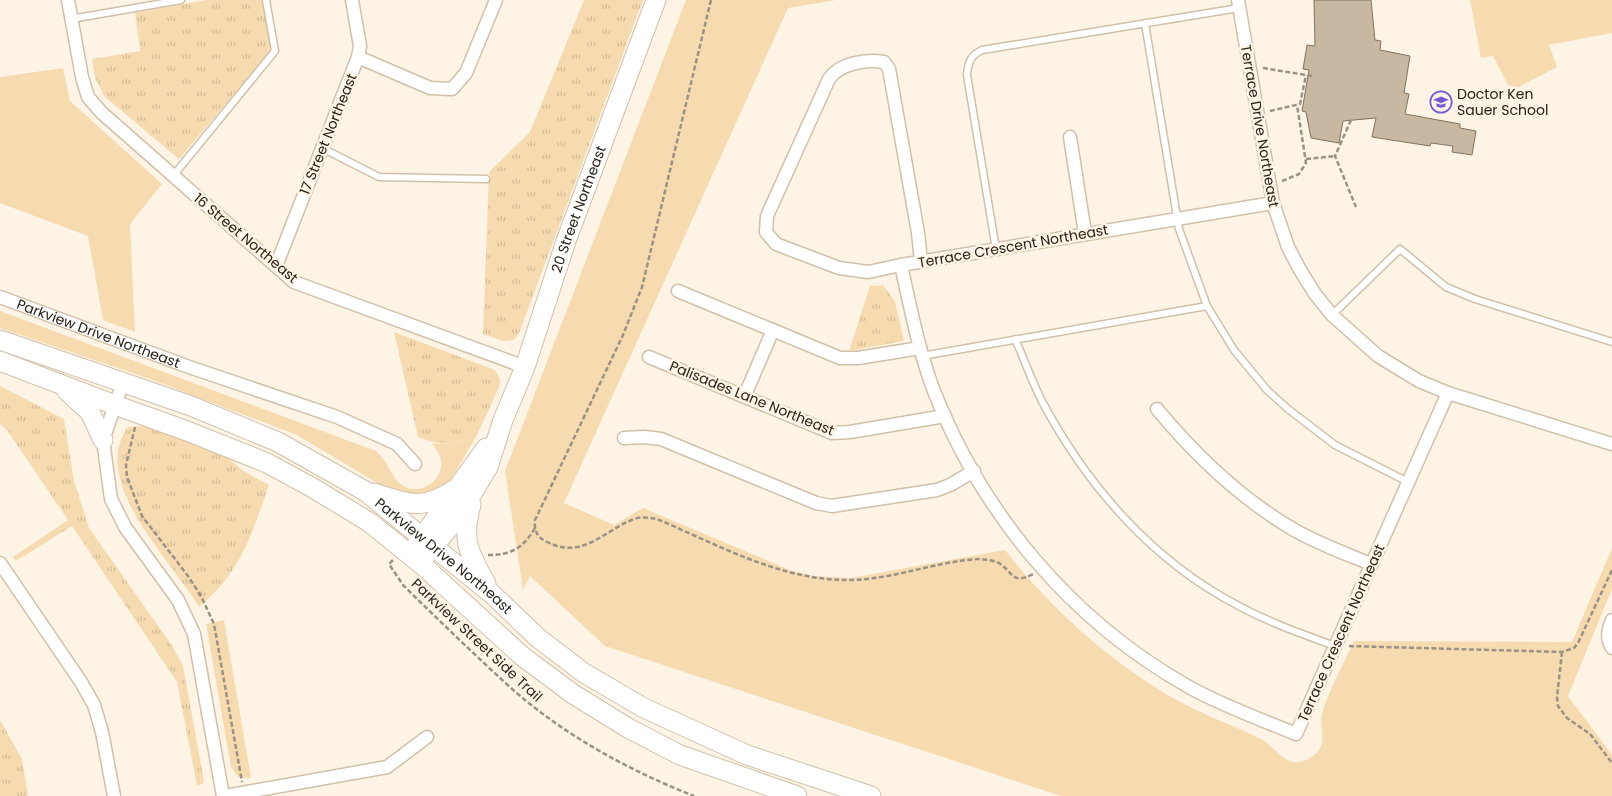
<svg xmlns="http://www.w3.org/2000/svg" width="1612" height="796" font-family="Poppins,sans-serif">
  <defs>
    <pattern id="park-tufts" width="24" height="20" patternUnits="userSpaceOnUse" patternTransform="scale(1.25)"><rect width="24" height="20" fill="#f7dbb0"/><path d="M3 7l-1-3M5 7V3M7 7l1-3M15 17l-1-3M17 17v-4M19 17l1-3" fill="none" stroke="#d4bc97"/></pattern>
  </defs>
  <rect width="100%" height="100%" fill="#fef4e5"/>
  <!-- grass -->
  <path fill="#f7dbb0" d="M686,0h150l-48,8 -224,495 50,22 29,-17 147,62 24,6 37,2 154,-28c47,60 104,111 170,149 28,16 58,26 86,40 17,9 25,33 49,19 21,-13 8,-28 12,-44 5,-20 23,-53 32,-73l218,1 40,-94v41l-44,107 44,59v41h-551l-456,-150 -75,-70 -7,14 -18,-119z
    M1470,0h142v33l-63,12 8,22 -40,21 -9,-3 -15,-29 -12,2z
    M63,68l7,33 92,83 -32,40 5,108 -32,-12 -15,-84 -88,-33v-126z
    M0,311l376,140c12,9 14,26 26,34 17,12 42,-4 39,-25 -1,-6 -6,-12 -9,-17 16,2 31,-1 45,-8l-22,38 -12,16 -12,8 -39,-5 -95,-57 -147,-56 -150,-51z
    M224,620l27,158 -13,-1 -7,-10 -25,-143z"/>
  <!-- park -->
  <path fill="url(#park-tufts)" d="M206,0h57l8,51 -92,108 -75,-63 -9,-18 -3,-19 48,-8 -5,-38z
    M584,0h59l-123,331 -6,9 -11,1 -20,-7 6,-162 41,-40z
    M883,285l12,16 9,40 -55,10 21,-65z
    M394,332l101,38 5,9v6l-23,50c-21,10 -37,11 -59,2z
    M0,386l64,33 10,62 15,47 84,119 10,19 21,115 -2,3 -5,2 -20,-104 -105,-156 -56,35 -3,-4 55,-37 -61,-90 -7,-6z
    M148,426l76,29 21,17 24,13c-17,49 -29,89 -70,122 -26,-45 -111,-125 -71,-180z
    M0,720l22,39 6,37h-28z"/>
  <!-- building -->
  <path fill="#c8b8a1" stroke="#82735e" d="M1314,0h57l4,40 6,1 -1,9 30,6 -6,37 5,1 -4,20 55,10v4l16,3 -4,24 -20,-3 1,-6 -22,-3 -1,3 -58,-9 4,-19 -33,3 -4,22 -28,-5 -5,-26 -4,-1 7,-41 -6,-1 4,-24 8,1z"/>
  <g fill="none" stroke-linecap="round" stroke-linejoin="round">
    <!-- lane casing -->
    <g stroke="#d1c0a9" stroke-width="9">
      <path id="lane" d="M71,19l110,-19
        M1145,23l34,206 28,77 27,44 33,40 21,19 47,36 73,37
        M322,148l57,29 107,2
        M173,176l102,-125 -9,-51
        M996,249l-29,-174c1,-13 4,-20 15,-25l257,-42
        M1332,315l68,-66 46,38 29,12 137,43
        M1015,339c10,22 18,46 29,66 45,83 109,156 193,200 31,17 65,29 98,41
        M922,356l285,-50"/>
    </g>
    <!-- street casing -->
    <g stroke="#d1c0a9" stroke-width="15">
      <g id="street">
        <path d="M68,0l14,77 6,20 14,16 192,169 231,85"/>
        <path d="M1238,0l35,203 15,44 12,23 15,24 17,21 46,41 41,25 29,12 164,51"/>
        <path d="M358,57l72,31 22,1 14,-16 30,-73"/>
        <path d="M1070,137l15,96"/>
        <path d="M1273,203l-372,62c9,41 17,82 31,121 49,127 138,234 257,301 34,19 71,32 107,47l152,-341"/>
        <path d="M901,265l-33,7 -29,-4 -63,-24 -10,-12 1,-16 62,-137c11,-16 37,-20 55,-17l5,7 29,164 3,28"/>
        <path d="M276,266l82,-209 2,-11 -8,-46"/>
        <path d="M678,291l162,67h18l62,-10"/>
        <path id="s1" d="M0,297l189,70 148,50 60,27 18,20"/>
        <path d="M649,357l183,76 18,-1 95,-16"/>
        <path d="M123,382l-20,58 8,59 14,28 53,73 16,34 29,162"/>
        <path d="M745,395l28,-65"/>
        <path d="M1157,409c39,47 82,88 134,119 25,15 53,25 80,36"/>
        <path d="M624,438l20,-1 17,2 155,64 16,3 105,-16 13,-5 24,-14"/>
        <path d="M0,563l81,119 13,23 8,27 12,64"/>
        <path d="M1612,620c-4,10 -6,18 0,28"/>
        <path d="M225,796l162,-29 40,-30"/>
      </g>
    </g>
    <!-- secondary casing -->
    <g stroke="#d1c0a9" stroke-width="21">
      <g id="secondary">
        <path id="s2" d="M0,340l191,66 87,36 87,49 127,103 46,44 46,35 60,35 103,47 124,41"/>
        <path d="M0,361l115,44 72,26 80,32 46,25 56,34 51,41 102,93 51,38 55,34 52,27 117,41"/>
        <path d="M67,391l23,21 13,28"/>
        <path d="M374,493c35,11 47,18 80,-3"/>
        <path d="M471,505c-10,35 -2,48 15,79"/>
        <path d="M416,546l70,-98"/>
        <path id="s3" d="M427,554l31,-37 30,-50 15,-47 22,-53 41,-126 90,-241"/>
      </g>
    </g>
    <!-- path -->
    <path stroke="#9a9286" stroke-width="2.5" stroke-dasharray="5 2.5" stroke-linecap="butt" d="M711,0l-69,287 -19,48 -88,185c-1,11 2,17 12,22 36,18 56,-11 87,-23 8,-3 16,-1 23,0 66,28 135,68 210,60 37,-4 75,-18 112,-20 7,1 14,1 20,4 15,10 13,22 34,11
      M1263,68l49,8
      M1270,111l30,-7 6,-29
      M1351,120l-16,36 21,51
      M1306,159l29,-3
      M1282,181l17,-7 7,-11 -9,-58
      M135,427l-9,38 1,12 15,39 46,60 13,20 13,28 28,158
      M488,555c24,0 35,-7 47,-27
      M393,560l-4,4 14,21 11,11c32,31 64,62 97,92 53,47 117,82 183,108
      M1349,646l213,6 12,-4 4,-5 34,-73
      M1562,652l-5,45 1,9 9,12 23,16 22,29"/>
    <!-- lane -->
    <use href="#lane" stroke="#fff" stroke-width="6"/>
    <!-- street -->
    <use href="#street" stroke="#fff" stroke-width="12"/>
    <!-- secondary -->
    <use href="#secondary" stroke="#fff" stroke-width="19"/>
  </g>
  <!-- icons -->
  <defs>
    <g id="school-ring" transform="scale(1.125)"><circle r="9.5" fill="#fef4e5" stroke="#715bd5" stroke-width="1.5"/><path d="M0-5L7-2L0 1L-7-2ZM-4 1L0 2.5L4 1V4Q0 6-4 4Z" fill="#715bd5"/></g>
  </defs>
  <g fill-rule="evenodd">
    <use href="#school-ring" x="1441" y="102"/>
  </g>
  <g text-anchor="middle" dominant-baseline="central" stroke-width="5" stroke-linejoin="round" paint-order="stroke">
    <!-- poi labels -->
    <g font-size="14" fill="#272119" stroke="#fef4e5" text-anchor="start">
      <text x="1457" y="94">Doctor Ken<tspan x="1457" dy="16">Sauer School</tspan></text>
    </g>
    <!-- street labels -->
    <g font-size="14" fill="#272119" stroke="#fef4e5">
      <text transform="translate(1260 126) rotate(80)">Terrace Drive Northeast</text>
      <text transform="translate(328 134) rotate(-68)">17 Street Northeast</text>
      <text stroke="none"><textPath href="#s3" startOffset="380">20 Street Northeast</textPath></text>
      <text transform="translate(246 238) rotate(40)">16 Street Northeast</text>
      <text transform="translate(1013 246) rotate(-10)">Terrace Crescent Northeast</text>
      <text stroke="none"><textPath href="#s1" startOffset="105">Parkview Drive Northeast</textPath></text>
      <text transform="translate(752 398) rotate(22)">Palisades Lane Northeast</text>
      <text stroke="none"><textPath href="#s2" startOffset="498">Parkview Drive Northeast</textPath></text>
      <text transform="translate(1341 633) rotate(-66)">Terrace Crescent Northeast</text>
      <text transform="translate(477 640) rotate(43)">Parkview Street Side Trail</text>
    </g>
  </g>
</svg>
